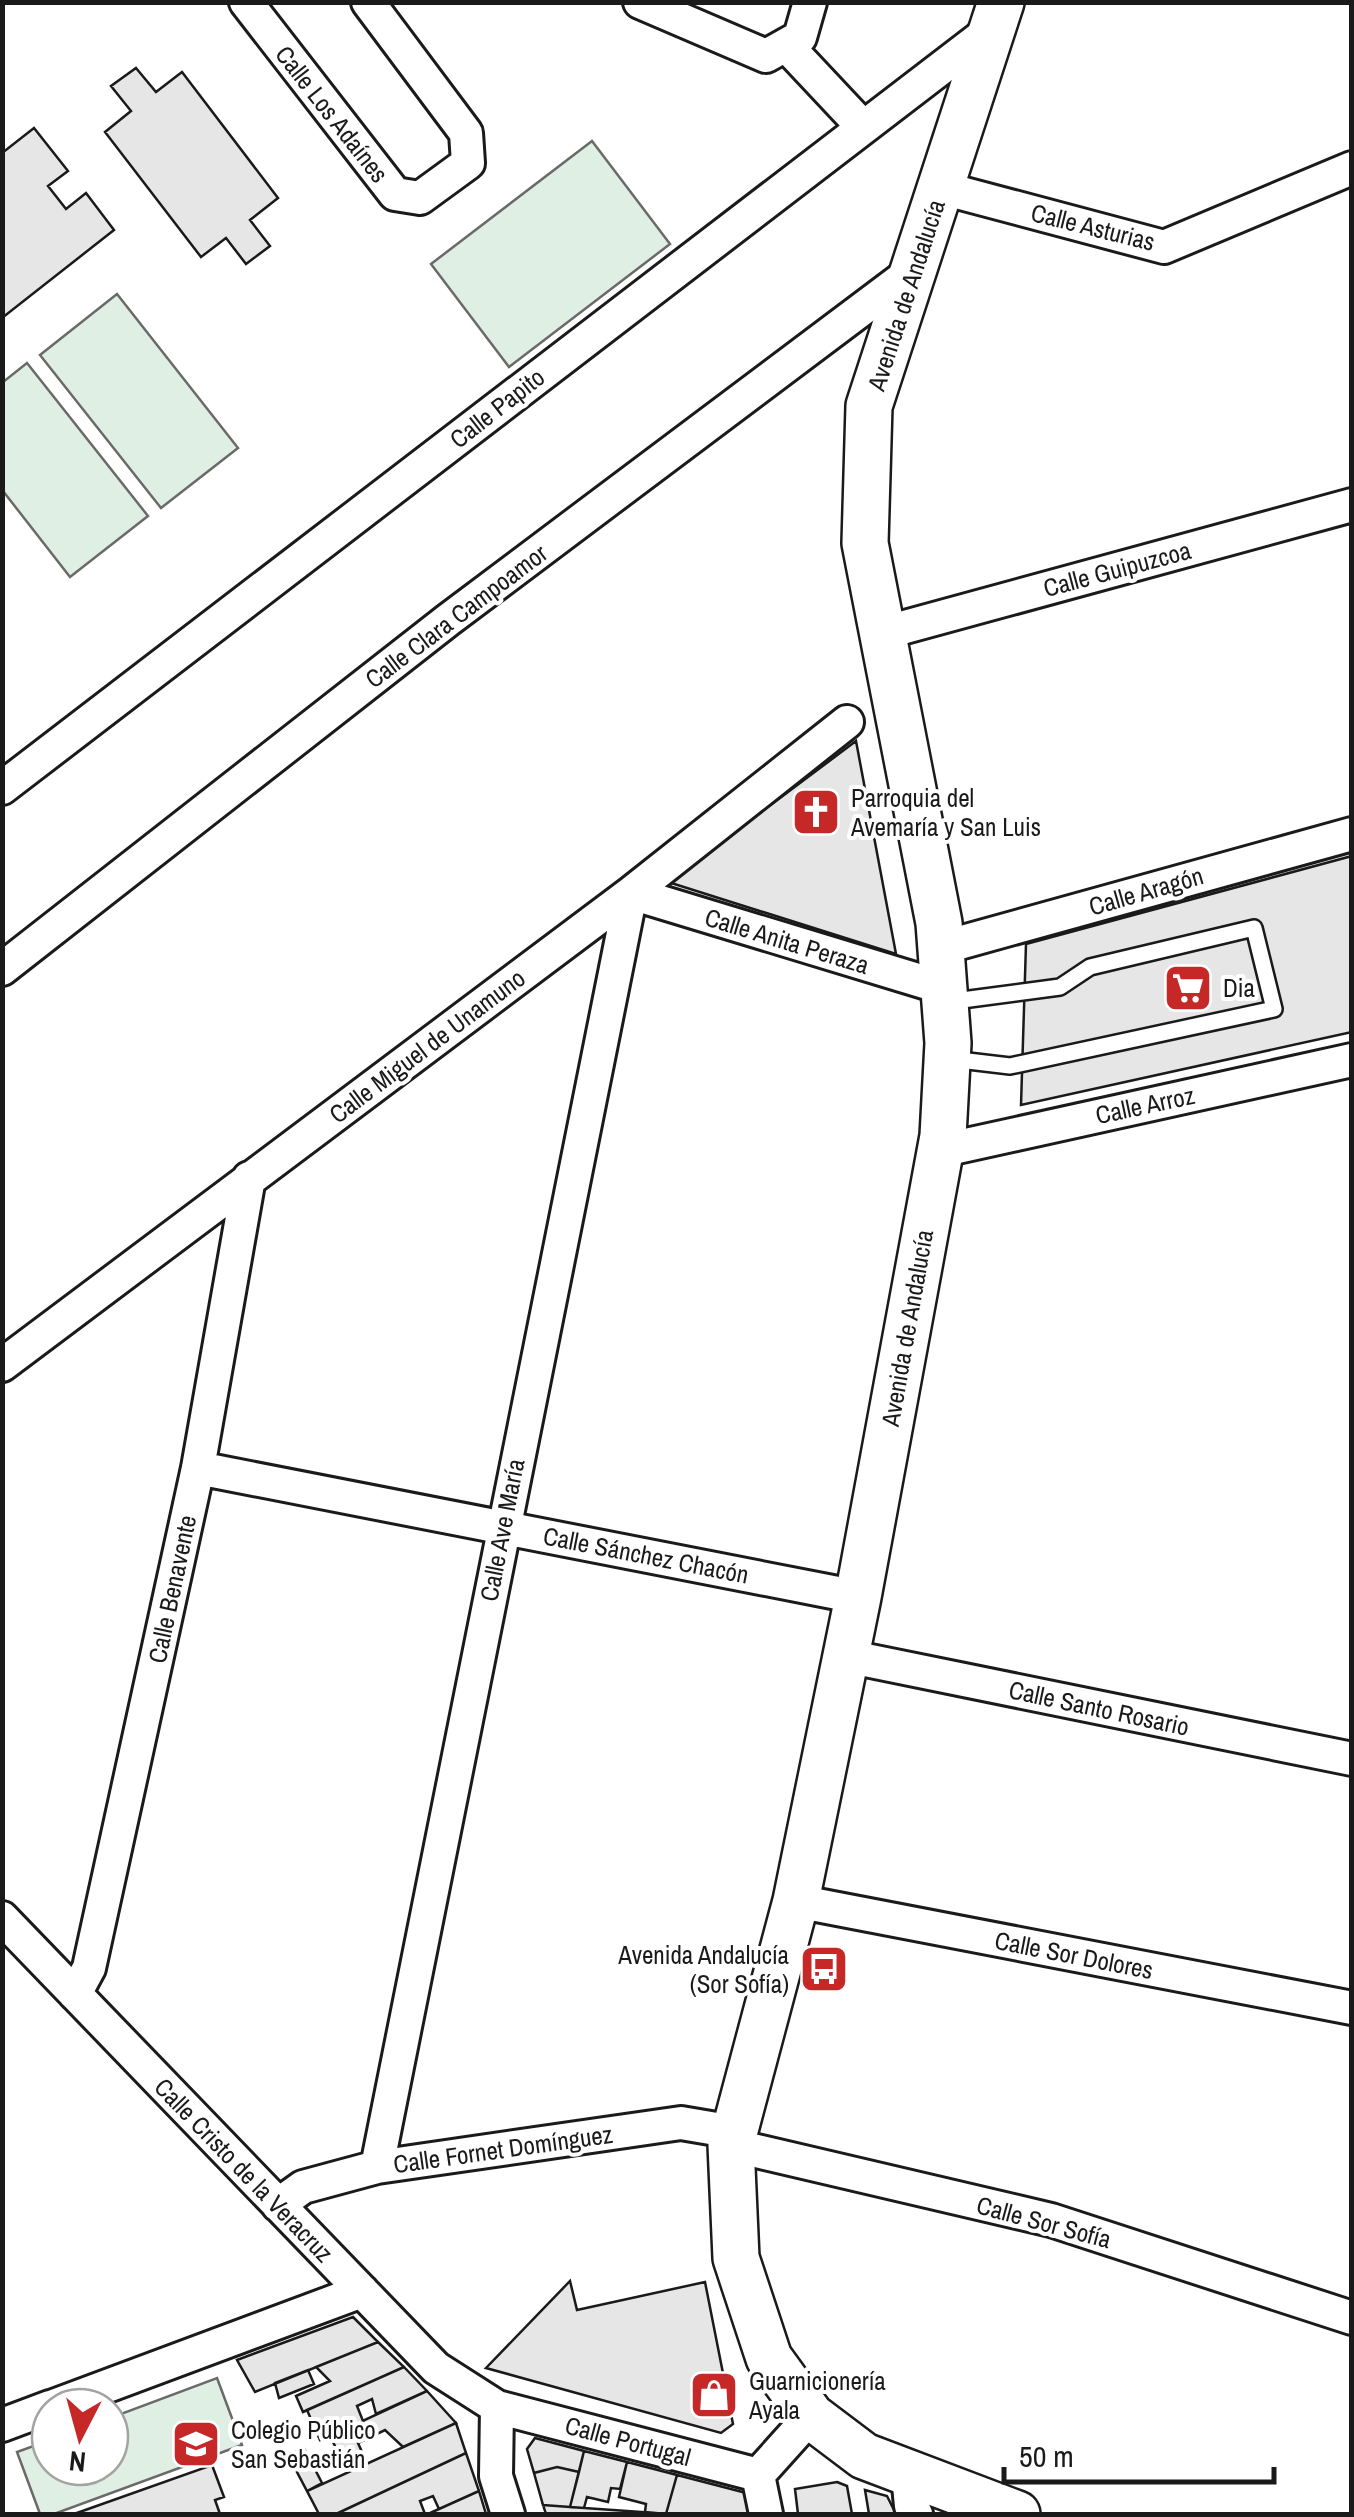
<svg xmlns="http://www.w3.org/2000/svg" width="1354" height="2517" font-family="'Archivo Narrow',sans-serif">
  <rect width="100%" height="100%" fill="#fff"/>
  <!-- green -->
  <path fill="#e0efe3" stroke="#6a6a6a" stroke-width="2.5" d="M592,141l78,103 -161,123 -78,-103z
    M117,294l121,154 -77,60 -121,-153z
    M27,363l121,153 -78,61 -67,-86v-109z
    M217,2378l25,67 -188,69h-14l-23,-62 33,-12v27h60v-49z"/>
  <!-- building -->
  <path fill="#e6e6e6" stroke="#1a1a1a" stroke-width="2.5" d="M136,68l20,24 26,-20 96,126 -28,22 20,26 -24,18 -20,-26 -25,19 -96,-125 26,-21 -20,-25z
    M34,128l34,43 -20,15 18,23 20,-16 28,37 -112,88v-165z
    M856,741l40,213 -228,-72z
    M1352,856v176l-331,73 5,-161z
    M570,2281l7,29 128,-28 28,142 -12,9 -235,-65z
    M353,2317l25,25 -123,50 -18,-32z
    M378,2342l26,25 -101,45 -7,-16 34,-15 -14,-14z
    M404,2367l23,24 -51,23 -4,-15 -15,7 6,15 -43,19 -13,-30z
    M308,2370l6,14 -35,14 -4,-15z
    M427,2391l29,32 -53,24 -18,-17 -27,13 9,20 -19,9 -18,-36z
    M456,2423l10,30 -130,61h-17l-12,-23z
    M535,2438l49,13 -5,21 -22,-5 -23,6 -7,-24z
    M304,2448l18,35 -15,8 -19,-36z
    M584,2451l43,11 -7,27 -9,-1 -3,14 -21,-5 -3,11 -14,-1z
    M466,2453l13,38 -40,18 -6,-13 -13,5 5,13h-89z
    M627,2462l50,13 -11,39 -21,-2 1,-8 -27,-7z
    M212,2465l12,32 -9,3 5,14h-146z
    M557,2467l22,5 -9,35 -27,-2 -9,-32z
    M677,2475l77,20 4,19h-92z
    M837,2482l10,4 5,28h-54l-3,-25z
    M865,2490l22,6 9,18h-27z
    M479,2491l7,23h-58l11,-5z
    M543,2505l27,2 100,7h-124z"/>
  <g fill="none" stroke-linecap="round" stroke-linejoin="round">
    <!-- lane casing -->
    <g stroke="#1a1a1a" stroke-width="20">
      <path id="lane" d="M947,1002l113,-15 30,-20 164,-39 20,81 -264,57 -59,-7"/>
    </g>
    <!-- street casing -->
    <g stroke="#1a1a1a" stroke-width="38">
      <path id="street" d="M246,2l149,192 25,4 48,-35 -2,-30 -98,-131
        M640,2l126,54 34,-19 10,-35
        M786,45l77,82
        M942,188l222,59 188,-79
        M883,633l469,-128
        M2,788l990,-759
        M631,893l313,95
        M941,948l411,-114
        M2,969l446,-349 466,-350
        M939,1151l413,-91
        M2,1365l629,-472 216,-171
        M198,1468l660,129
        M846,1656l506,103
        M796,1901l556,107
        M2,1918l434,450 61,39 261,68
        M75,1994l14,-26 109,-500 51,-290
        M731,2145l320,75 301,98
        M377,2167l254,-1274
        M278,2205l25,-18 74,-20 304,-44 53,9
        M51,2407l311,-116
        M497,2407l-1,69 12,38
        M2,2425l48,-18
        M758,2475l53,-59
        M758,2475l8,39
        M908,2475l3,31 5,8"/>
    </g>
    <!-- secondary casing -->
    <g stroke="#1a1a1a" stroke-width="50">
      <path id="secondary" d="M1001,2l-132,404 -4,137 74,380 9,120 -5,93 -85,461 -62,304 -65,244 5,113 33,100 42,58 53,40 153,58"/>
    </g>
    <!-- lane -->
    <use href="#lane" stroke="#fff" stroke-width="15"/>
    <!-- street -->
    <use href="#street" stroke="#fff" stroke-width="32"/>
    <!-- secondary -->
    <use href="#secondary" stroke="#fff" stroke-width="45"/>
  </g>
  <!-- icons -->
  <defs>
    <g id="church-square" transform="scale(2.5)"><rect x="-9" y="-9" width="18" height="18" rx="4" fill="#c62828" stroke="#fff"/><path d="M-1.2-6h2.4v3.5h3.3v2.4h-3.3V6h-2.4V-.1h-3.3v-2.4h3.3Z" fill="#fff"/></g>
    <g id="supermarket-square" transform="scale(2.5)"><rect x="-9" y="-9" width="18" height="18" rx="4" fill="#c62828" stroke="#fff"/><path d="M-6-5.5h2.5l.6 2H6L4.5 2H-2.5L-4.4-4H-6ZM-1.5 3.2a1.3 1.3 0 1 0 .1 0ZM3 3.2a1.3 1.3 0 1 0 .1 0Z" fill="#fff"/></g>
    <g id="bus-square" transform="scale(2.5)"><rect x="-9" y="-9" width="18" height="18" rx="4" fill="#c62828" stroke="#fff"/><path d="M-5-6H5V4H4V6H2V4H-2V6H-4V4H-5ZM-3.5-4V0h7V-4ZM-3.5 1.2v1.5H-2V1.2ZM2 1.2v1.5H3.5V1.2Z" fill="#fff"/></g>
    <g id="shop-square" transform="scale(2.5)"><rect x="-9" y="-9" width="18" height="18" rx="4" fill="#c62828" stroke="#fff"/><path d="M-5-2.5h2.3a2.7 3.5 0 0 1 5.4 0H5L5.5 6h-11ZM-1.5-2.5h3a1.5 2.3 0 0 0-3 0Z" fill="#fff"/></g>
    <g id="school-square" transform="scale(2.5)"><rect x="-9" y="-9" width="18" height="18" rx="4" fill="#c62828" stroke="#fff"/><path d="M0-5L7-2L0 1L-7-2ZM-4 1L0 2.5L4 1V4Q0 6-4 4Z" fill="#fff"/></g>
  </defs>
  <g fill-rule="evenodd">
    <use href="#church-square" x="816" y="812"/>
    <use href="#supermarket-square" x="1188" y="988"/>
    <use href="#bus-square" x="824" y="1969"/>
    <use href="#shop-square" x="714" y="2395"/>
    <use href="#school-square" x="196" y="2444"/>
  </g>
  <g text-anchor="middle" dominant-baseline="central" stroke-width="8" stroke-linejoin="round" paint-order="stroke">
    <!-- street labels -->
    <g font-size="25" fill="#1a1a1a" stroke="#fff">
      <text transform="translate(332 114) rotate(52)">Calle Los Adaínes</text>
      <text transform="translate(1093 227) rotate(14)">Calle Asturias</text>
      <text transform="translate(906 295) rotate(-72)">Avenida de Andalucía</text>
      <text transform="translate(497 408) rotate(-38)">Calle Papito</text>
      <text transform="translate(1117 569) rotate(-15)">Calle Guipuzcoa</text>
      <text transform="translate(456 616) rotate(-37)">Calle Clara Campoamor</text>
      <text transform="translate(1146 891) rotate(-16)">Calle Aragón</text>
      <text transform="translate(787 941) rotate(17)">Calle Anita Peraza</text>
      <text transform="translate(427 1046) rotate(-37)">Calle Miguel de Unamuno</text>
      <text transform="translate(1145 1105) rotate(-12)">Calle Arroz</text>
      <text transform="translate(907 1328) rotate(-80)">Avenida de Andalucía</text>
      <text transform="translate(502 1530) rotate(-79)">Calle Ave María</text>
      <text transform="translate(646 1555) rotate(11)">Calle Sánchez Chacón</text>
      <text transform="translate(172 1589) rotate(-78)">Calle Benavente</text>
      <text transform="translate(1099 1708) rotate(12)">Calle Santo Rosario</text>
      <text transform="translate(1074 1955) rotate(11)">Calle Sor Dolores</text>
      <text transform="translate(503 2149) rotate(-8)">Calle Fornet Domínguez</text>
      <text transform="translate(244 2170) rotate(46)">Calle Cristo de la Veracruz</text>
      <text transform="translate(1044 2222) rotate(15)">Calle Sor Sofía</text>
      <text transform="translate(628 2441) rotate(15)">Calle Portugal</text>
    </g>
    <!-- poi labels -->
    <g font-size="25" fill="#1a1a1a" stroke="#fff" text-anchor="start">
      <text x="851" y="798">Parroquia del<tspan x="851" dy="29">Avemaría y San Luis</tspan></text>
      <text x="1223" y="988">Dia</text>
      <text x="789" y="1955" text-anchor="end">Avenida Andalucía<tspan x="789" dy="29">(Sor Sofía)</tspan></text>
      <text x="749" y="2381">Guarnicionería<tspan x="749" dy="29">Ayala</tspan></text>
      <text x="231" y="2430">Colegio Público<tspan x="231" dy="29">San Sebastián</tspan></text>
    </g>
  </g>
  <!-- border -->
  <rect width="1354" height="2517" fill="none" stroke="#1a1a1a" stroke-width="10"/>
  <!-- north arrow -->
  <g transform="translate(80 2437) rotate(186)"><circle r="48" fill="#ffffff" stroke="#a3a3a3" stroke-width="2.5"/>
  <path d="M0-8L18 38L0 25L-18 38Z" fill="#c62828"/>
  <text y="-15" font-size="28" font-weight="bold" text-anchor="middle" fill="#1a1a1a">N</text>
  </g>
  <!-- scale -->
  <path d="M1004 2467v15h270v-15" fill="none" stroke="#1a1a1a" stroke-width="5"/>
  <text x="1019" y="2467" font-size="30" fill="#1a1a1a" stroke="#ffffff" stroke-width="8" paint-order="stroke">50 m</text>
</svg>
